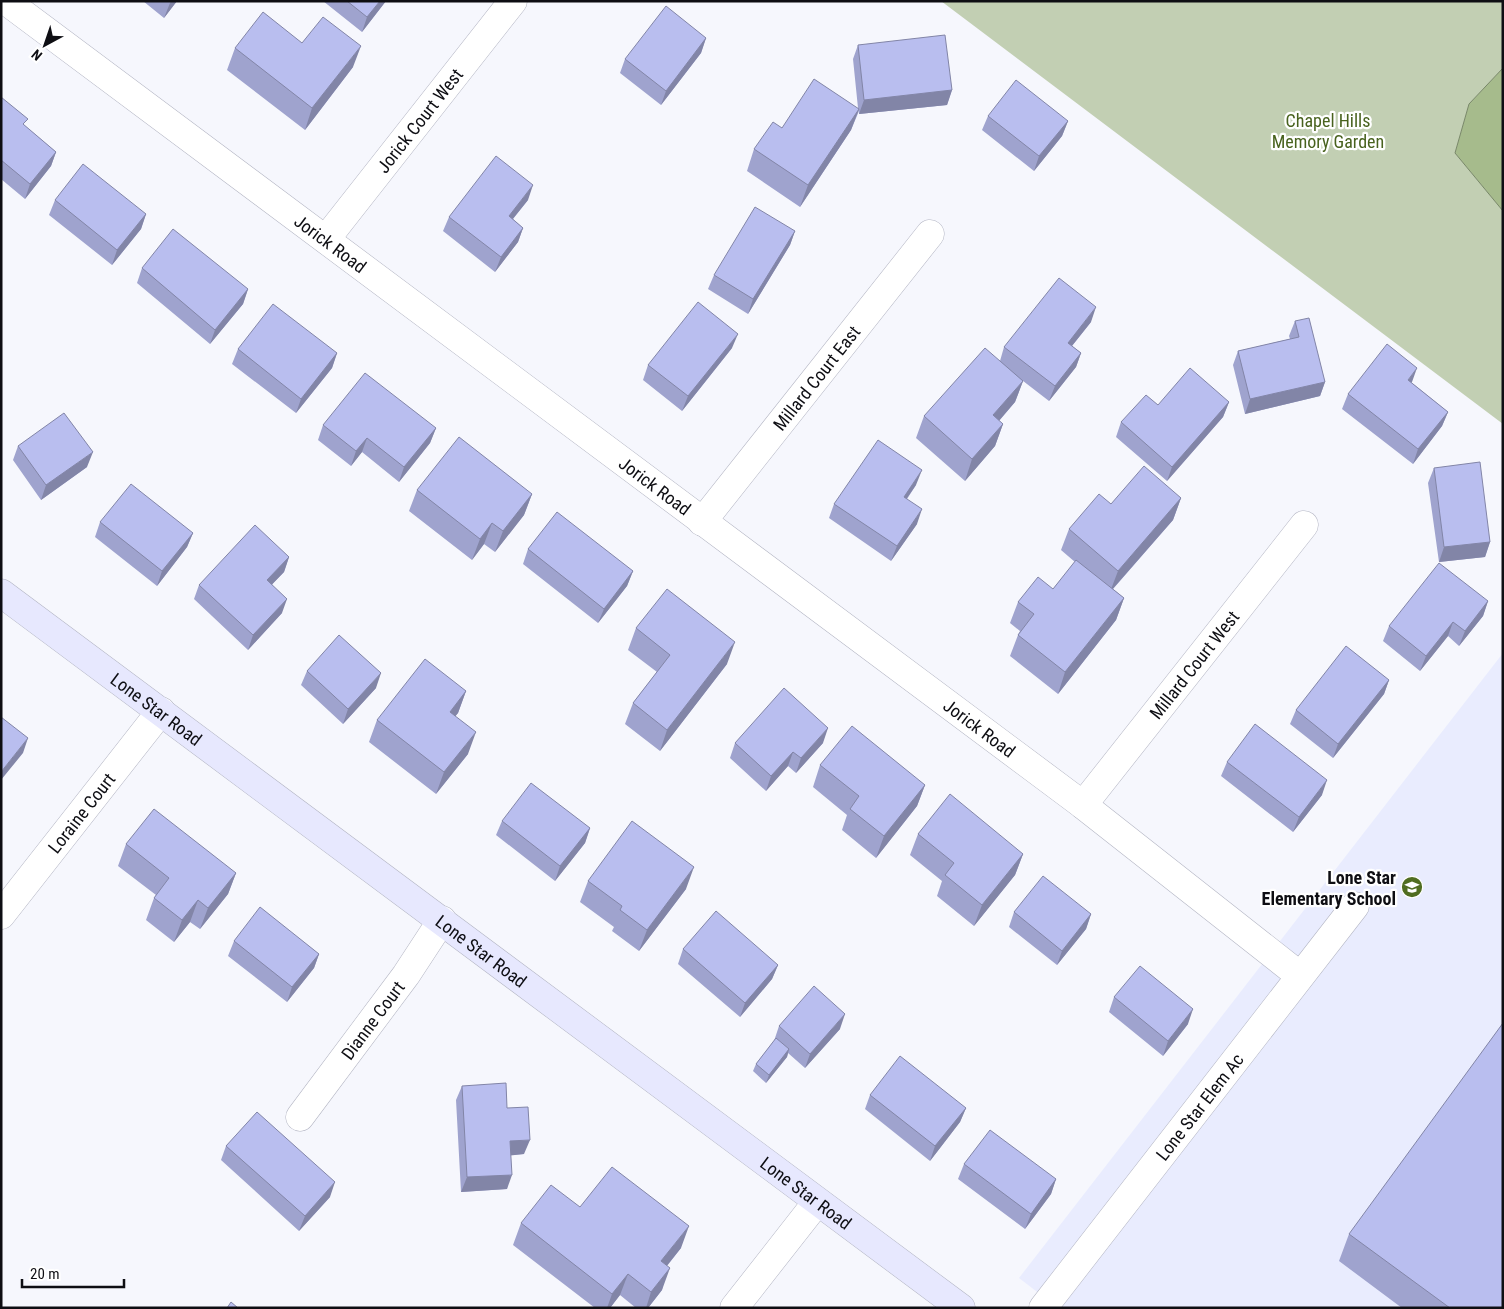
<svg xmlns="http://www.w3.org/2000/svg" width="1504" height="1309" font-family="'Roboto Condensed',sans-serif">
  <rect width="100%" height="100%" fill="#f6f7fd"/>
  <!-- built -->
  <path fill="#e9ecfe" d="M1503,653v655h-445l-39,-30z"/>
  <!-- green -->
  <path fill="#c2cfb3" d="M941,1h562v67l-34,36 -14,49 48,58v213z"/>
  <!-- water -->
  <path fill="#a6bb8c" stroke="#788768" d="M1503,68v143l-48,-58 14,-49z"/>
  <g fill="none" stroke-linecap="round" stroke-linejoin="round">
    <!-- street casing -->
    <g stroke="#b3b5c3" stroke-width="29">
      <g id="street">
        <path id="s1" d="M6,1l1077,804 216,170"/>
        <path id="s2" d="M326,239l187,-238"/>
        <path id="s3" d="M702,522l228,-288"/>
        <path id="s4" d="M1083,805l221,-280"/>
        <path id="s5" d="M1,915l160,-204"/>
        <path id="s6" d="M300,1117l106,-142 36,-55"/>
        <path d="M734,1308l83,-106"/>
        <path id="s7" d="M1043,1308l312,-402"/>
      </g>
    </g>
    <!-- secondary casing -->
    <g stroke="#b3b5c3" stroke-width="29">
      <g id="secondary">
        <path id="s8" d="M1,593l960,715"/>
      </g>
    </g>
    <!-- street -->
    <use href="#street" stroke="#fff" stroke-width="28"/>
    <!-- secondary -->
    <use href="#secondary" stroke="#e7e8fe" stroke-width="28"/>
  </g>
  <!-- wall -->
  <path fill="#9fa3ce" d="M143,1h34l-13,17z
    M323,1h63l-24,31z
    M706,38l-5,15 -40,52 -41,-32 5,-14z
    M302,43l51,24 -48,63 -78,-60 8,-22z
    M858,45l94,45 -5,15 -88,9v-3l-8,19 -51,77 -53,-36 7,-22 28,-21 76,-20 -5,-49z
    M1,97l24,29 31,26 -5,14 -26,33 -24,-20z
    M988,116l80,5 -6,15 -28,35 -52,-41z
    M55,200l91,14 -5,15 -29,36 -63,-50z
    M528,200l-15,19 10,9 -5,14 -23,30 -52,-41 6,-14z
    M795,231l-5,14 -42,69 -40,-25 6,-14z
    M142,268l106,21 -5,15 -33,40 -73,-61z
    M1295,321l30,61 -5,14 -75,18 -12,-49 5,-14 52,-12 -1,-3z
    M1091,322l-19,24 9,7 -5,14 -27,34 -35,-27 9,7 -8,21 -16,19 4,3 -8,22 -30,35 -49,-43 8,-22 76,-55 4,-14z
    M732,348l-50,63 -39,-31 5,-15z
    M238,349l99,4 -5,15 -36,45 -64,-49z
    M1412,383l36,29 -6,14 -29,38 -71,-55 6,-15z
    M1229,402l-6,15 -56,64 -51,-44 5,-15 37,-17z
    M323,425l113,3 -6,15 -31,39 -37,-30 -11,14 -33,-26z
    M18,446l69,21 -46,33 -28,-40z
    M1434,468l56,74 -5,15 -46,5 -11,-79z
    M916,485l-9,14 10,25 -26,37 -62,-43 5,-14z
    M417,490l115,4 -8,21 -29,37 -11,-8 -12,16 -63,-49z
    M1181,498l-8,22 -60,69 11,9 -8,22 -58,74 -48,-38 8,-21 2,-4 -10,-8 8,-21 35,-13 22,-27 -14,-12 8,-21 42,-25z
    M100,522l93,11 -6,14 -30,39 -62,-49z
    M528,549l105,22 -6,15 -29,37 -75,-59z
    M289,557l-5,15 -12,12 10,29 -34,37 -54,-51 5,-14z
    M1488,601l-5,15 -24,30 -11,-10 -28,35 -37,-30 6,-15z
    M636,628l91,36 -67,87 -35,-27 8,-21 24,-31 -29,-22z
    M307,671l69,17 -33,36 -42,-39z
    M1389,680l-5,14 -51,64 -43,-34 6,-14z
    M466,691l-8,22 -3,3 13,38 -32,40 -67,-52 8,-22z
    M735,743h88l-27,30 -8,-7 -22,25 -36,-33z
    M1227,762l95,33 -29,37 -72,-56z
    M820,765l105,20 -8,21 -41,52 -34,-28 5,-15 -34,-28z
    M502,821l88,7 -5,15 -30,38 -59,-46z
    M918,834l105,20 -8,21 -41,51 -37,-30 5,-15 -32,-26z
    M126,844l110,29 -8,21 -28,35 -10,-7 -16,20 -28,-22 8,-22 2,-3 -38,-29z
    M588,881l98,8 -47,62 -27,-20 2,-4 -34,-25z
    M1014,912l77,2 -5,15 -29,36 -48,-38z
    M234,941l85,13 -5,14 -27,34 -59,-46z
    M683,949l95,16 -6,14 -32,38 -62,-53z
    M1114,997l74,27 -25,32 -54,-44z
    M779,1026l61,3 -35,39 -17,-15 -1,4 -21,26 -13,-12 3,-7 18,-23z
    M462,1086l45,22 17,46 -13,1 -4,34 -46,3 -5,-92z
    M870,1095l96,13 -6,14 -30,39 -65,-52z
    M226,1146l104,51 -31,34 -78,-71z
    M964,1164l92,15 -5,15 -26,35 -67,-50z
    M521,1223l160,25 -14,18 -5,24 -14,18h-12l-16,-13 -10,13h-15l-82,-63z
    M1349,1234l154,74h-101l-63,-47z"/>
  <!-- shaded-wall -->
  <path fill="#8285a7" d="M171,1h6l-13,17 6,-15z
    M380,1h6l-24,31 5,-15z
    M706,38l-5,15 -40,52 5,-14z
    M361,46l-8,21 -48,63 7,-22z
    M952,90l-5,15 -88,9 5,-14z
    M859,109l-8,21 -51,77 8,-22z
    M1068,121l-6,15 -28,35 5,-15z
    M56,152l-5,14 -26,33 5,-15z
    M533,185l-5,15 -25,31 6,-15z
    M146,214l-5,15 -29,36 5,-15z
    M523,228l-5,14 -23,30 6,-15z
    M795,231l-5,14 -42,69 5,-15z
    M248,289l-5,15 -33,40 5,-14z
    M1096,307l-5,15 -28,35 5,-14z
    M738,334l-6,14 -50,63 6,-15z
    M337,353l-5,15 -36,45 5,-14z
    M1081,353l-5,14 -27,34 6,-15z
    M1417,368l-5,14 -9,13 5,-15z
    M1023,381l-8,21 -30,35 8,-22z
    M1325,382l-5,14 -75,18 5,-15z
    M1229,402l-6,15 -56,64 5,-14z
    M1448,412l-6,14 -29,38 5,-15z
    M1003,424l-8,22 -30,35 7,-22z
    M436,428l-6,15 -31,39 5,-15z
    M367,438l-5,14 -11,14 5,-15z
    M93,452l-6,15 -46,33 5,-15z
    M922,470l-6,15 -18,26 6,-14z
    M532,494l-8,21 -29,37 8,-21z
    M1181,498l-8,22 -63,72 8,-21z
    M922,509l-5,15 -26,37 6,-15z
    M492,523l-8,21 -12,16 8,-21z
    M193,533l-6,14 -30,39 5,-15z
    M1490,542l-5,15 -46,5 5,-15z
    M289,557l-5,15 -22,23 5,-15z
    M633,571l-6,15 -29,37 6,-14z
    M1124,598l-8,22 -58,74 7,-22z
    M287,599l-5,14 -34,37 5,-15z
    M1488,601l-5,15 -24,30 6,-15z
    M1453,622l-5,14 -28,35 6,-15z
    M735,642l-8,22 -67,87 7,-21z
    M381,673l-5,15 -33,36 5,-15z
    M1389,680l-5,14 -51,64 5,-14z
    M466,691l-8,22 -16,20 8,-21z
    M828,728l-5,15 -27,30 5,-15z
    M476,732l-8,22 -32,40 8,-22z
    M28,738l-5,15 -22,27v-8z
    M793,752l-5,14 -22,25 5,-15z
    M1327,780l-5,15 -29,37 6,-15z
    M925,785l-8,21 -41,52 8,-22z
    M590,828l-5,15 -30,38 5,-15z
    M1023,854l-8,21 -41,51 8,-21z
    M694,867l-8,22 -47,62 8,-21z
    M236,873l-8,21 -28,35 8,-21z
    M198,900l-8,22 -16,20 8,-22z
    M1091,914l-5,15 -29,36 5,-14z
    M319,954l-5,14 -27,34 5,-15z
    M778,965l-6,14 -32,38 5,-14z
    M1193,1009l-5,15 -25,32 5,-15z
    M845,1014l-5,15 -35,39 5,-14z
    M789,1049l-2,8 -21,26 3,-8z
    M966,1108l-6,14 -30,39 5,-15z
    M530,1140l-6,14 -19,2 5,-15z
    M512,1175l-5,14 -46,3 6,-15z
    M1056,1179l-5,15 -26,35 6,-15z
    M335,1182l-5,15 -31,34 6,-15z
    M689,1226l-8,22 -28,35 8,-22z
    M670,1268l-8,22 -14,18h-2l5,-16z
    M628,1274l-8,21 -10,13h-3l5,-14z"/>
  <!-- building -->
  <path fill="#b9beef" stroke="#8285a7" d="M347,1h33l-13,16z
    M666,6l40,32 -40,53 -41,-32z
    M263,12l39,31 21,-26 38,29 -49,62 -77,-60z
    M945,35l7,55 -88,10 -6,-55z
    M814,79l45,30 -51,76 -54,-36 19,-27 9,6z
    M1016,80l52,41 -29,35 -51,-40z
    M1,97l27,22 -5,5 33,28 -26,32 -29,-24z
    M496,156l37,29 -24,31 14,12 -22,29 -52,-40z
    M83,164l63,50 -29,36 -62,-50z
    M755,207l40,24 -42,68 -39,-24z
    M173,229l75,60 -33,41 -73,-62z
    M1059,278l37,29 -28,36 13,10 -26,33 -51,-39z
    M698,302l40,32 -50,62 -40,-31z
    M273,304l64,49 -36,46 -63,-50z
    M1309,318l16,64 -75,17 -12,-48 61,-14 -4,-16z
    M1387,344l30,24 -9,12 40,32 -30,37 -70,-55z
    M985,348l38,33 -30,34 10,9 -31,35 -48,-43z
    M1190,368l39,34 -57,65 -51,-45 25,-27 12,10z
    M365,373l71,55 -32,39 -37,-29 -11,13 -33,-26z
    M64,413l29,39 -47,33 -28,-39z
    M459,437l73,57 -29,37 -11,-8 -12,16 -63,-49z
    M878,440l44,30 -18,27 18,12 -25,37 -63,-42z
    M1480,462l10,80 -46,5 -10,-79z
    M1144,466l37,32 -63,73 -49,-42 30,-35 12,10z
    M131,484l62,49 -31,38 -62,-49z
    M557,512l76,59 -29,38 -76,-60z
    M255,525l34,32 -22,23 20,19 -34,36 -54,-50z
    M1076,560l48,38 -59,74 -47,-37 16,-21 -16,-12 20,-25 15,12z
    M1439,563l49,38 -23,30 -12,-9 -27,34 -37,-30z
    M667,589l68,53 -68,88 -34,-27 37,-48 -34,-27z
    M339,635l42,38 -33,36 -41,-38z
    M1346,646l43,34 -51,64 -42,-34z
    M425,659l41,32 -16,21 26,20 -32,40 -67,-52z
    M784,688l44,40 -27,30 -8,-6 -22,24 -36,-33z
    M1,717l27,21 -27,34z
    M1255,724l72,56 -28,37 -72,-55z
    M852,726l73,59 -41,51 -34,-27 9,-13 -39,-31z
    M531,783l59,45 -30,38 -58,-45z
    M950,794l73,60 -41,51 -37,-30 9,-12 -36,-29z
    M154,809l82,64 -28,35 -10,-8 -16,20 -28,-22 15,-20 -43,-34z
    M632,821l62,46 -47,63 -27,-20 2,-4 -34,-25z
    M1043,876l48,38 -29,37 -48,-39z
    M260,907l59,47 -27,33 -58,-46z
    M716,911l62,54 -33,38 -62,-54z
    M1140,966l53,43 -25,32 -54,-44z
    M814,986l31,28 -35,40 -31,-28z
    M1503,1023v285h-53l-101,-74z
    M776,1038l13,11 -20,26 -13,-11z
    M900,1056l66,52 -31,38 -65,-51z
    M506,1083l1,25 21,-1 2,33 -20,1 2,34 -45,2 -5,-91z
    M257,1112l78,70 -30,34 -79,-70z
    M990,1130l66,49 -25,35 -67,-50z
    M612,1167l77,59 -28,35 9,7 -19,24 -23,-18 -16,20 -91,-71 30,-38 29,22z
    M231,1302l7,6h-11z"/>
  <!-- icons -->
  <defs>
    <g id="school-disc" transform="scale(1.125)"><circle r="9.5" fill="#506d21" stroke="#fff"/><path d="M0-5L7-2L0 1L-7-2ZM-4 1L0 2.5L4 1V4Q0 6-4 4Z" fill="#fff"/></g>
  </defs>
  <g fill-rule="evenodd">
    <use href="#school-disc" x="1412" y="887"/>
  </g>
  <g text-anchor="middle" dominant-baseline="central" stroke-width="4.5" stroke-linejoin="round" paint-order="stroke">
    <!-- street labels -->
    <g font-size="18" fill="#0e0e13" stroke="#fff">
      <text stroke="none"><textPath href="#s2" startOffset="151">Jorick Court West</textPath></text>
      <text stroke="none"><textPath href="#s1" startOffset="405">Jorick Road</textPath></text>
      <text stroke="none"><textPath href="#s3" startOffset="184">Millard Court East</textPath></text>
      <text stroke="none"><textPath href="#s1" startOffset="810">Jorick Road</textPath></text>
      <text stroke="none"><textPath href="#s4" startOffset="179">Millard Court West</textPath></text>
      <text stroke="none"><textPath href="#s8" startOffset="194">Lone Star Road</textPath></text>
      <text stroke="none"><textPath href="#s1" startOffset="1215">Jorick Road</textPath></text>
      <text stroke="none"><textPath href="#s5" startOffset="130">Loraine Court</textPath></text>
      <text stroke="none"><textPath href="#s8" startOffset="599">Lone Star Road</textPath></text>
      <text stroke="none"><textPath href="#s6" startOffset="121">Dianne Court</textPath></text>
      <text stroke="none"><textPath href="#s7" startOffset="255">Lone Star Elem Ac</textPath></text>
      <text stroke="none"><textPath href="#s8" startOffset="1004">Lone Star Road</textPath></text>
    </g>
    <!-- park labels -->
    <g font-size="18" fill="#48621e" stroke="#fff">
      <text x="1328" y="120">Chapel Hills<tspan x="1328" dy="21">Memory Garden</tspan></text>
    </g>
    <!-- poi labels -->
    <g font-size="18" font-weight="bold" fill="#0e0e13" stroke="#fff" text-anchor="end">
      <text x="1396" y="877">Lone Star<tspan x="1396" dy="21">Elementary School</tspan></text>
    </g>
  </g>
  <!-- border -->
  <rect width="1504" height="1309" fill="none" stroke="#0e0e13" stroke-width="5"/>
  <!-- north arrow -->
  <g transform="translate(45 45) rotate(220)" stroke="#ffffff" stroke-width="4" paint-order="stroke">
  <path d="M0-4L9 19L0 12L-9 19Z" fill="#0e0e13"/>
  <text y="-8" font-size="14" font-weight="bold" text-anchor="middle" fill="#0e0e13">N</text>
  </g>
  <!-- scale -->
  <path d="M22 1279v8h102v-8" fill="none" stroke="#0e0e13" stroke-width="2.5"/>
  <text x="30" y="1279" font-size="15" fill="#0e0e13" stroke="#ffffff" stroke-width="4" paint-order="stroke">20 m</text>
</svg>
